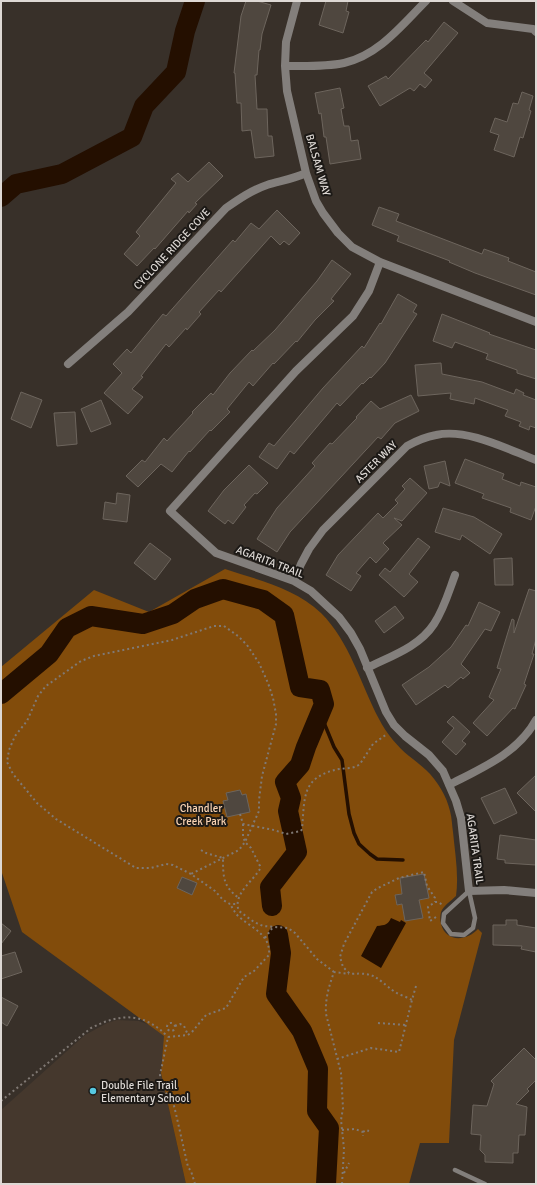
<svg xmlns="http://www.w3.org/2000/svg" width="537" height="1185" font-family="Signika,sans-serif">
  <rect width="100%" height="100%" fill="#383029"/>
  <!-- built -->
  <path fill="#45382d" d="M117,1020l22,1 11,4 15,11 -4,37 25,111h-185v-74l84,-75 22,-12z"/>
  <!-- green -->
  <path fill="#824c0b" d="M225,569c33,11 70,19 96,44 29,29 39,70 58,106 7,14 19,28 30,37 6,5 12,9 17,14 11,10 21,27 24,41 2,7 2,15 3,21 2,21 6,43 3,64 -5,5 -12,9 -15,16 -1,4 -1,8 0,12 5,19 26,17 37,5l4,4 -28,107 -5,103h-29l-11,41h-223l-25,-111 3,-37 -142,-104 -21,-62v-203l93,-77 55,22z"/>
  <!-- water -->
  <path fill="#240f00" d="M391,918l9,4 1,-2 5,3 -25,45 -20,-12 16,-30c8,-1 11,-1 14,-8z"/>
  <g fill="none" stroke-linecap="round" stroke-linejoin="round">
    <!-- stream -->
    <path stroke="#240f00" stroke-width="3.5" d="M320,713l14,34 8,13 7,54 5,19 5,11 11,10 7,5 26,1"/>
    <!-- river -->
    <path stroke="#240f00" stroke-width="20" d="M1,197l15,-13 46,-10 70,-37 12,-31 32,-34 9,-41 10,-30
      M1,694l48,-40 18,-26 24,-12 52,8 30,-10 22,-15 28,-10 40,11 21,15 16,72 20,3 4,14 -18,43 -6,18 -15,17 6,16 -3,13 9,41 -27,35 2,19
      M278,935l3,18 -5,41 26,37 16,38 -1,42 12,17 -3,56"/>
  </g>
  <!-- building -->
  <path fill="#4f473f" stroke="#6d655d" d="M246,1h11l14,4 -9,29 -2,16h-1l-2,25h-2l2,34h10l1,27h4l2,20 -19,2 -4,-28 -9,1 -1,-28h-4l-2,-30h-1l7,-57z
    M326,1h22l-2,10 3,1 -6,21 -24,-8z
    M444,22l14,11 -34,40 8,7 -7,8 -5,-4 -6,7 -4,-3 -30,18 -12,-20 18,-10 2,3 38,-39 2,2z
    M340,88l4,20 -3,1 3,17h5l2,15 7,-1 3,19 -31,5 -4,-27h-2l-3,-24 -2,1 -4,-21z
    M522,92l11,4 -4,14 2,1 -8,27 -3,-1 -6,20 -20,-7 5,-15 -9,-3 5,-14 12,4 6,-19 5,1z
    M209,162l14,14 -28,27 2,1 -8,9 -1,-2 -33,38 -1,-1 -17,18 -13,-12 16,-18 -4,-4 40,-49 -5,-4 7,-6 10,9z
    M379,207l20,7 -3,7 86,33 2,-5 25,9 -1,3 28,11v23l-61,-22 -26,-11 1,-1 -53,-20 2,-5 -27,-11z
    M277,210l23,23 -11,12 -5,-4 -4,4 -9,-9 -50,56 -2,-2 -20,22 2,2 -14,16 -1,-2 -17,19 -3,-3 -25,32 2,1 -11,12 11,8 -15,17 -24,-21 18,-20 -9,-9 14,-15 4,4 32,-39 3,2 67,-76 2,2 16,-19 8,6z
    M332,260l19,14 -20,25 3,2 -19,19 -18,22 -1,-1 -22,23 -1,-1 -20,23 -4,-4 -22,27 3,3 -19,19 -1,-1 -20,22 -1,-1 -17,21 -11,-8 -23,23 -12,-11 16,-16 3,2 19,-24 3,3 26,-28 -1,-1 19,-19 2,2 17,-22 22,-23 1,1 22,-21 42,-49z
    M398,294l19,11 -4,7 4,2 -32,49 -14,15 -1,-1 -7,7 -1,-1 -22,23 -3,-3 -43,51 -4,-3 -13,18 -18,-12 10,-14 5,3 49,-58 39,-42 2,2 16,-25 1,1z
    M442,314l48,19 -1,1 47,16v29l-19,-6v-3l-31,-11 2,-5 -33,-12 -3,6 -19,-7z
    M441,363l1,11 40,8 32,12 2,-5 8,4 -1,2 13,5v28l-6,-2 -1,4 -10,-4 2,-4 -16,-6 3,-6 -33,-12 -1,6 -24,-5 1,-6 -33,3 -3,-31z
    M21,392l21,8 -11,28 -20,-9z
    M411,395l8,16 -24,12 -14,16 -3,-2 -88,95 -13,20 -20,-13 20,-31 38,-42 -3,-3 18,-20 2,1 25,-26 -1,-1 15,-16 9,8z
    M101,400l10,24 -20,8 -10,-23z
    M75,412l2,32 -20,2 -3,-33z
    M465,459l39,15 -2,5 18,7 1,-4 15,5v19l-5,14 -21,-8 1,-4 -29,-10 2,-4 -29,-11z
    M445,461l5,25 -10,-4 -2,5 -9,2 -5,-23z
    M249,465l19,18 -11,11 -2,-1 -11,12 2,2 -13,17 -5,-4 -3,4 -17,-13 16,-21z
    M410,478l17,15 -25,28 -8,-3 8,7 -19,18 6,6 -13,14 -6,-6 -14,16 5,3 -10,15 -25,-16 12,-20 40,-42 5,5 15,-15 -3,-3 10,-11 -3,-3z
    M117,493l13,2 -3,27 -24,-3 2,-17 11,2z
    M443,508l31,9 28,17 -12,20 -28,-19 -2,5 -25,-8z
    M418,538l12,9 -21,27 9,8 -14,15 -25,-22 6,-7 5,4z
    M150,543l21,16 -16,21 -21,-17z
    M512,558l1,27h-18l-1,-26z
    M529,589l7,2v48l-4,15h2l-10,30 2,1 -11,24 -2,-1 -26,28 -14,-13 21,-23 -5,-3 12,-28 -4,-1 15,-49 2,1v13z
    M479,602l21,10 -9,19 -6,-2 -24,35 9,9 -7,6 -2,-2 -13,11 -3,-3 -29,20 -14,-20 27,-18 22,-20 15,-22 2,1z
    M395,606l9,12 -20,15 -9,-12z
    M453,716l17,16 -8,9 4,3 -10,11 -14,-13 12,-14 -7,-6z
    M536,775v37l-19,-19z
    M505,788l12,25 -23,11 -13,-26z
    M240,790l2,5 4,-1 4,18 -23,5 -4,-16 5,-1 -2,-7z
    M500,835l36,5v25l-31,-2v-3l-8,-1z
    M424,874l5,24 -10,2 4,18 -18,3 -3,-17 -5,1 -2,-10 7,-1 -2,-16z
    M182,877l15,6 -5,12 -15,-7z
    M506,920h11v5l19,3v24l-15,-3 1,-3 -29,-1v-20h13z
    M1,923l10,8 -10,13z
    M15,952l7,20 -21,7v-23z
    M1,997l17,9 -11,20 -6,-4z
    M524,1048l12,12v20l-9,9 2,2 -13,13 11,3 -2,28h-6l-1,18h-5v10l-28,-1v-7l-5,-5 1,-15 -10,-1 2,-29 14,1 7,-22 -3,-3z"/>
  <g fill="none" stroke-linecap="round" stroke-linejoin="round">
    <!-- path -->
    <path stroke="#807974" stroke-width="2" stroke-dasharray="2 3" stroke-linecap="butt" d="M240,814l3,10 31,6 12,4 15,-3 1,-2c3,-32 -1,-52 37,-60 7,-1 15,0 21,-5l13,-20 14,-10
      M243,824v12l2,6 6,6 9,18v3c-7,12 -28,26 -21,42l15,11 9,4 25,2 7,5 22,26 17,13
      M201,850l5,3 17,5c0,18 0,29 16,40
      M191,874l-18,-9 -7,-1 -15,4h-15l-80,-49 -19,-16 -24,-29 -6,-12 2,-12 6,-14 12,-15 11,-25 8,-10 35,-25 13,-5 78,-16 42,-14h10l14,10 9,9 12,18 9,20 5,15 3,16v10l-14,52 -3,24v11l-14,31 -6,8 -48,24 24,17 8,9 7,4h7
      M436,917l-6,4 -2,-14 7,-5h3l5,3
      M265,938l8,-11
      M416,986l-4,14c-5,-3 -12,-5 -17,-8 -20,-14 -18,-20 -45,-18l-7,-7 -3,-10 4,-13 28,-52 6,-4 21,-10 25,-6 3,14 8,12v4
      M167 1027a4 4 0 1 1 8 0a4 4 0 1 1-8 0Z
      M378,1023l28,2
      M175,1026l5,-2 4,2 4,9
      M337,1059l34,-11 28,4 13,-52
      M1,1101l90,-73c30,-15 53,-16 77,9
      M342,1130l13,-1 8,3v4
      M363,1132l3,-2 3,1
      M344,1173l5,-10
      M195,1184l-4,-13 -3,-4 -12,-53 -3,-12 -10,-13 -2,-7 -1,-7 8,-38 20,-2 4,-3 14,-17 20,-7 18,-31 10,-6 15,-16c2,-20 -17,-27 -30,-38 -4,-4 -6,-8 -9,-13
      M342,1184l2,-35 -3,-29 2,-12 -1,-18 -1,-17 -15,-59c-1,-15 3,-28 8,-42l15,2"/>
    <!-- lane -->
    <path stroke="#837f7c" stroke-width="4.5" d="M469,891l6,27 -2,10 -9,7 -13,-1 -8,-11 1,-9z
      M455,1170l30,14"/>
    <!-- street -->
    <path stroke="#837f7c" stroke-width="8" d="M297,1l-11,41 -1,24 2,25 19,82 10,28 7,12 15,20 14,14 28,15 156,60
      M453,1l34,22 46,6 3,3
      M285,66c19,0 40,1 59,-3 35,-8 58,-38 82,-62
      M380,262l-11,29 -16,25 -57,55 -126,140 46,42 78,28 17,10 28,26 12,16 9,16 26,63 8,13 11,11 24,19 14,16 13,30 5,17 8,73 35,-1 32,3
      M68,364l60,-52 98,-104c13,-9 26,-18 41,-23 13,-4 26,-6 39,-12
      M294,581l7,-17 8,-15 14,-19 84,-84c9,-5 18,-9 29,-11 31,-7 71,14 100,25
      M367,668c24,-12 52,-21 67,-44 10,-15 15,-33 21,-49
      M449,785c33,-17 69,-32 87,-65"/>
  </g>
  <!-- markers -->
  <circle fill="#56c9e1" stroke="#1c1916" stroke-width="1.5" cx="93" cy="1091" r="4"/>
  <g text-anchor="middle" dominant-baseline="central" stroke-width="4" stroke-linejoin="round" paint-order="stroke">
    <!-- street labels -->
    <g font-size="11" fill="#ddd8d4" stroke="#1c1916">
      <text transform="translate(318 165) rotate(74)">BALSAM WAY</text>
      <text transform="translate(172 249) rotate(-47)">CYCLONE RIDGE COVE</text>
      <text transform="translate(376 462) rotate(-45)">ASTER WAY</text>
      <text transform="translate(270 562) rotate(21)">AGARITA TRAIL</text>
      <text transform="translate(475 849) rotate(82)">AGARITA TRAIL</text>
    </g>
    <!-- park labels -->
    <g font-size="11" fill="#fad4b3" stroke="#1c1916">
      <text x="201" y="808">Chandler<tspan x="201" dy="13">Creek Park</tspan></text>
    </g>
    <!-- poi labels -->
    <g font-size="11" fill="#ddd8d4" stroke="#1c1916" text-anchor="start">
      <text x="101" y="1085">Double File Trail<tspan x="101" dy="13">Elementary School</tspan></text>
    </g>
  </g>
  <!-- border -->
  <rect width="537" height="1185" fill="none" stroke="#ddd8d4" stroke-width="4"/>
</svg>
